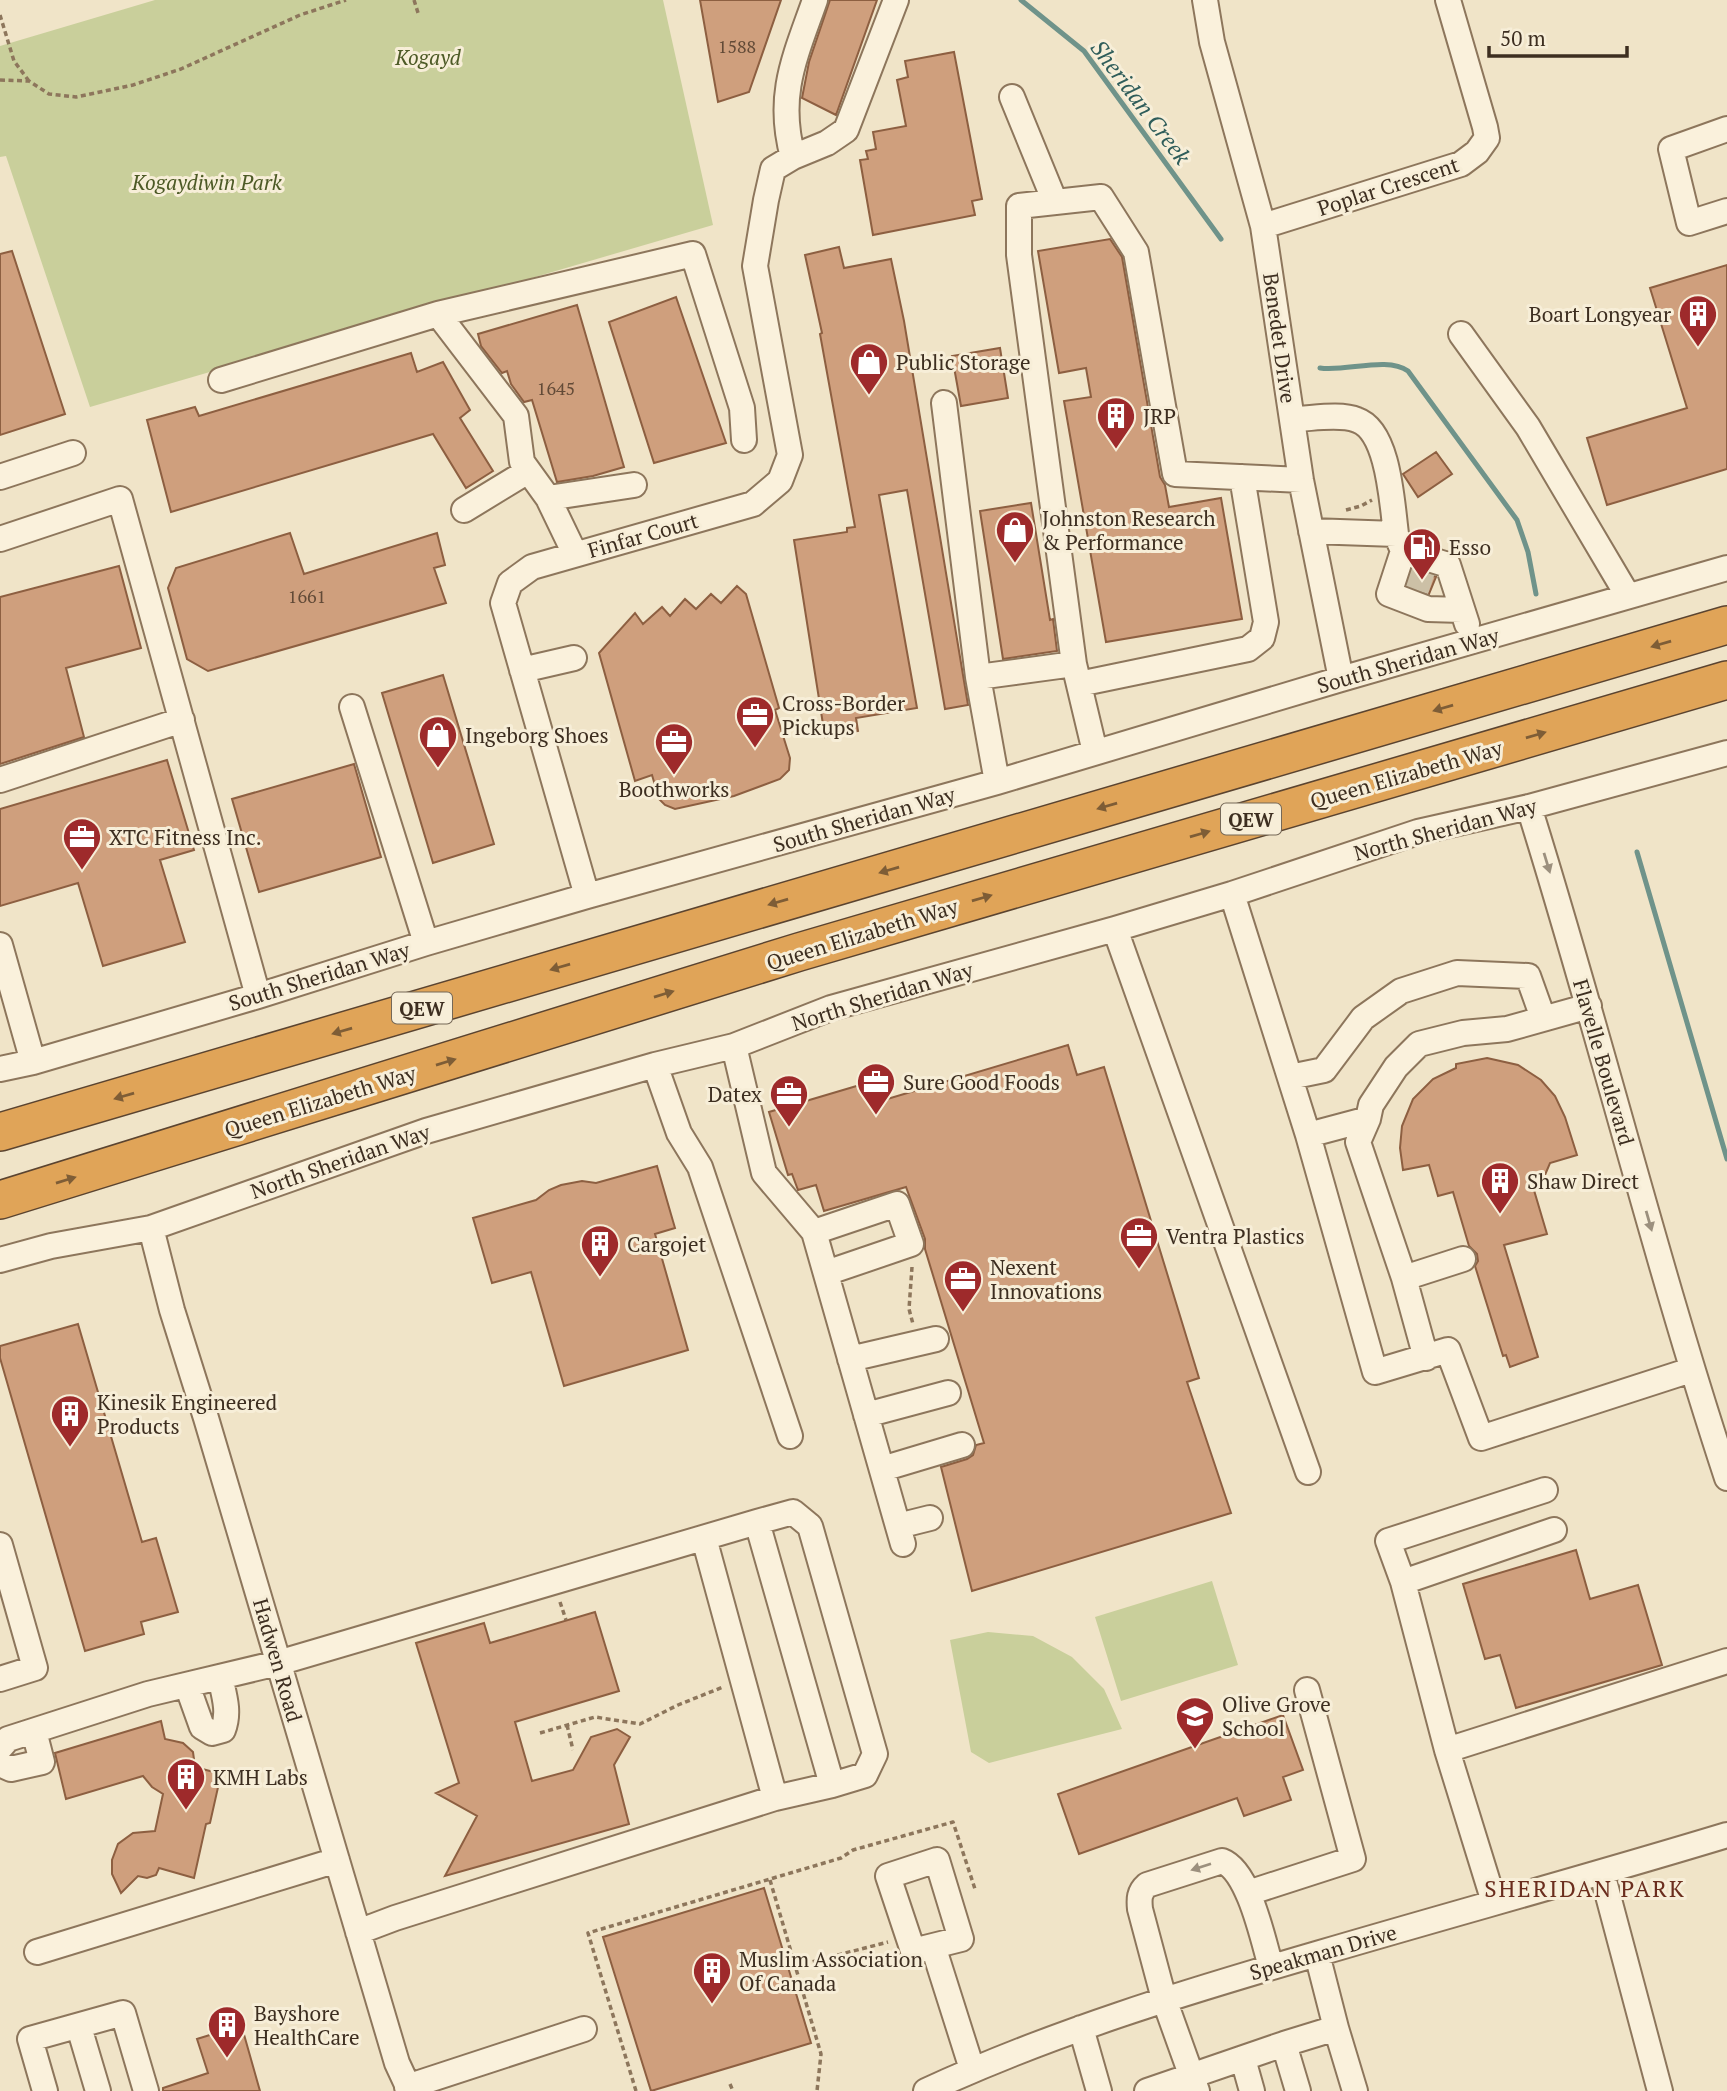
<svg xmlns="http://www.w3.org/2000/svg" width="1727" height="2091" font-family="'PT Serif',serif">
  <rect width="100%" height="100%" fill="#f0e4c8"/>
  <!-- green -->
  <path fill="#c9cf9b" d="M155,0h508l50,225 -623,182 -84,-251 -6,1v-111z
    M1212,1581l26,84 -117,36 -26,-84z
    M988,1632l45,4 39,21 32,32 18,40 -133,34 -18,-11 -21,-112z"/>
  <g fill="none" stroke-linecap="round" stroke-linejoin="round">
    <!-- stream -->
    <path stroke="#6f938a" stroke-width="5" d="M1021,0l63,51 137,188
      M1320,368c26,4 67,-12 88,3l109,149 11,32 8,42
      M1637,852l90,307"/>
  </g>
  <!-- building -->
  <path fill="#cf9f7d" stroke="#8d5f41" stroke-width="2" d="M700,0h81l-32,92 -31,10z
    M830,0h47l-41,115 -34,-17 7,-36z
    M954,52l28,147 -10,2 3,14 -102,20 -13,-75 8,-1 -2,-8 10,-2 -3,-17 33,-6 -9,-46 11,-3 -3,-16z
    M1110,239l12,18 38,220 5,8 4,22 52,-9 21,121 -136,23 -42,-241 27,-4 -5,-29 -27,5 -21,-122z
    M839,247l5,21 47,-9 13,62 64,384 -23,4 -38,-219 -28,5 38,213 -61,10 2,13 -33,6 -31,-197 53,-8v-4l8,-1 -35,-193 2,-1 -17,-78z
    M12,251l53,163 -65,21v-181z
    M1727,265v204l-120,36 -20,-67 100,-30 -37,-120z
    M676,297l50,146 -72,20 -45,-141z
    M577,305l47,162 -31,9 -36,6 -25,-82 -8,2 -13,-18 -4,-13 -5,2 -21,-27 -3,-12z
    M1000,348l8,50 -47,8 -9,-50z
    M411,353l6,19 26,-10 27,48 -10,8 33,53 -27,17 -33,-54 -262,78 -24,-92 48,-13 4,9z
    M1436,452l16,22 -34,23 -15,-23z
    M1031,503l19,117 3,-1 4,32 -54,8 -23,-148z
    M290,533l14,41 133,-41 8,32 -11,3 12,35 -238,68 -21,-12 -19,-71 8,-20z
    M119,566l22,82 -75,20 18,69 -84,27v-167z
    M1413,570l23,7 -7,17 -21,-9z
    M737,586l9,8 33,114 -4,2 15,48 -1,12 -9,9 -46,17 -59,13 -10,-4 -6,-6 -7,-24 -17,6 -36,-128 36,-40 8,11 19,-17 8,9 15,-17 11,10 15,-15 10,9z
    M443,675l51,169 -61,19 -51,-170z
    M167,760l27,90 -34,10 25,82 -82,24 -25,-83 -78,23v-97z
    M354,764l27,93 -122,35 -27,-93z
    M1068,1045l9,30 27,-8 95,311 -12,4 44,131 -259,78 -31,-124 26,-8 6,-4 3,-10 8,-2 -59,-194v-10l-19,-52 -82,24 -8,-26 -18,5 -6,-16 -4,1 -19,-63 101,-30 2,5 7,-2 5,15z
    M1487,1058l31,7 23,15 14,16 10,21 12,38 -27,8 -5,12 -14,5 16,54 -43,11 34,112 -28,10 -4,-12 -3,1 -28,-90 3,-5 -1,-7 -8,-8 -16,-54 -15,4 -9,-31 -26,5 -3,-22 2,-22 11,-27 20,-20 23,-11v-4z
    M657,1166l18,62 -20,6 33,116 -124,36 -33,-114 -39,11 -19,-65 63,-18 13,-10 12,-5 21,-4 14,2z
    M78,1324l64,218 14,-4 22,74 -37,10 3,12 -59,17 -85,-293v-12z
    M1576,1550l14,49 48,-14 24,80 -146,43 -16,-53 -15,4 -22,-75z
    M595,1612l24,79 -104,31 17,59 41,-11 18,-33 26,-8 13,8 -16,28 15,59 -184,52 32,-60 -41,-23 23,-10 -43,-140 68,-20 6,20z
    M1283,1715l20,55 -20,7 8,23 -47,16 -7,-18 -158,56 -21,-60z
    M161,1721l4,18 18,4 10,9 2,15 26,7 -11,49 -4,1 -12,54 -35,-10 -3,7 -9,3 -9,-2 -17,17 -9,-19v-14l6,-16 15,-11 22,-2 8,-37 -11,-7 -9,-11 -77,23 -11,-46z
    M764,1888l47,155 -160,48 -48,-154z
    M243,2031l17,60h-97v-3l45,-15 -11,-34 16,-5 1,4z"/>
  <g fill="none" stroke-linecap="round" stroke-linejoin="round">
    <!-- minor-tunnel -->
    <path stroke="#ccc0a6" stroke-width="24" stroke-dasharray="24 12" stroke-linecap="butt" d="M1409,575l24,8"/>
    <!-- minor casing -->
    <g stroke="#8d765c" stroke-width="28">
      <path id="minor" d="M1205,0l7,42 51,184 38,254 40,199
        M1012,97l43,105
        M1727,129l-56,20 18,74 38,-12
        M793,157c-17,-62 2,-100 22,-157
        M1263,226l198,-62 16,-12 10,-14 -2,-11 -37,-127
        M438,314l255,-60 49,154 2,32
        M1461,334l67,93 100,169
        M221,380l217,-66 78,102 6,46 26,36 27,56
        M944,403l34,274 19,105
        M1292,419c18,0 48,-6 65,1 32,11 35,84 39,114l-85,-3
        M0,477l73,-24
        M548,498l86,-13
        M464,510l64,-39
        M1396,534l7,17 -14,43 39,15 34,1
        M0,539l120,-40 138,497
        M1403,551l45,14 19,59
        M522,670l52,-12
        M978,677l96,-13
        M1079,684l169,-35 14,-11 4,-16 -24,-145
        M352,707l74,236
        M1095,752l-21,-88 -55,-409v-49l82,-9 35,55 39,222 126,6
        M0,780l182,-60
        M1529,807c70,223 125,449 198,671
        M1232,894l76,241 67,237 73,-22 33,88 210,-68
        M587,896l-84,-293 7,-20 22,-16 221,-63 27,-23 10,-26 -35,-189 11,-66 7,-31 20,-12 34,-14 19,-13 50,-130
        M1115,929l193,543
        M0,945l33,117
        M734,1046l30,127 50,59 89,312
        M655,1065l24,68 21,34 90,269
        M0,1069l33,-7 225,-66 168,-53 161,-47 410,-114 344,-103 386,-111
        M1290,1077l34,-7 39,-52 38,-27 56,-18 71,3 15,42
        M1308,1135l60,-16
        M151,1228l21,82 34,108 191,645 13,28
        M814,1232l83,-28 14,40 -85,29
        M0,1260l51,-14 100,-18 275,-97 229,-66 79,-19 97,-38 284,-79 117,-35 186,-62 111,-25 198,-54
        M1404,1278l59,-19
        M1426,1358l-22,-80 -46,-136 10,-23 3,-14 25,-38 23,-23 44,-11 44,-4 82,-23
        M850,1359l86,-20
        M866,1415l82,-22
        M882,1469l80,-24
        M757,1522l75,263
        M898,1526l32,-8
        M704,1538l71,260
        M0,1545l35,123 -35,11
        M1403,1582l151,-52
        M187,1685l15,42 10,6 11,-3c7,-18 1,-35 -3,-53
        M0,1748l8,-9 140,-45 130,-31 479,-141 36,-10 17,14 65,228 -10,21 -33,10 -57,13 -380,120 -37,14
        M1447,1750l280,-89
        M0,1764l11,5 31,-7 -8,-31
        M1602,1873l58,218
        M1248,1893l105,-34 -46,-169
        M1494,1902l-47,-152 -44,-168 -15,-41 157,-51
        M933,1946l28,-7 -24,-79 -49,16 25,75 20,-5 39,123
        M37,1952l300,-92
        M1317,1954l19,74
        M79,2027l19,64
        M1081,2028l18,63
        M1284,2044l14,47
        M1243,2059l9,32
        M407,2087l177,-58
        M45,2091l-15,-52 93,-26 23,78
        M926,2091c127,-59 260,-99 394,-138 136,-40 272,-77 407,-118
        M1147,2091l137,-47 52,-16 19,63
        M1197,2091l-33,-92 -24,-90c-1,-10 -1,-17 7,-24l75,-24c27,10 41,79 49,106"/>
    </g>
    <!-- highway casing -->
    <g stroke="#5b4430" stroke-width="40">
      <path id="highway" d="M0,1132l1727,-507
        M0,1200l799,-248 928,-272"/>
    </g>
    <!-- path -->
    <path stroke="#8d765c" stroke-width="3.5" stroke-dasharray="5 3.5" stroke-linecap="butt" d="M414,0l5,16
      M0,15l14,46 15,20
      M0,80l29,1 20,13 27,3 57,-12 48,-16 119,-54 46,-15
      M1346,510l15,-4 11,-6
      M912,1267l-3,42 4,15
      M560,1602l6,18
      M567,1725l6,25
      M540,1733l55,-16 45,7 38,-19 45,-18
      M770,1880l51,174 -4,37
      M788,1968l100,-26
      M730,2084l3,7
      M636,2091l-48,-158 253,-75 12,-8 100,-28 22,67"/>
    <!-- minor -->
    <use href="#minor" stroke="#faf1dc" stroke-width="24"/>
    <!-- highway -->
    <use href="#highway" stroke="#e0a458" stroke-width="37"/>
  </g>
  <!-- one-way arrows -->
  <defs><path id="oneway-solid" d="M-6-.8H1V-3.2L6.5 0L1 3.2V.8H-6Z" transform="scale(1.75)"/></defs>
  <g fill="#7e5d36">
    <use href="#oneway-solid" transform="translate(1661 644) rotate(164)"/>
    <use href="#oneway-solid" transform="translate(1443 708) rotate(164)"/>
    <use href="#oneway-solid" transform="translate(1536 735) rotate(-16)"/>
    <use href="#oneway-solid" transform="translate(1107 806) rotate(164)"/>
    <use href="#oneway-solid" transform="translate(1200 834) rotate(-16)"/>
    <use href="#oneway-solid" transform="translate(889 870) rotate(164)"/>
    <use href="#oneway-solid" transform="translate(982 898) rotate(-16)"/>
    <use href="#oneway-solid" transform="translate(778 902) rotate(164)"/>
    <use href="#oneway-solid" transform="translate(560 967) rotate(164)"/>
    <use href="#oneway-solid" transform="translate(664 994) rotate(-17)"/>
    <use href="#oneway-solid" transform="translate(342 1031) rotate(164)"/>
    <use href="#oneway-solid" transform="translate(446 1062) rotate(-17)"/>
    <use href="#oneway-solid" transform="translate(124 1096) rotate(164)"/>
    <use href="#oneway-solid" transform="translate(66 1180) rotate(-17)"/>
  </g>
  <g fill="#9c907e">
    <use href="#oneway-solid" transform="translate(1547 863) rotate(73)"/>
    <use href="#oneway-solid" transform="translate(1649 1221) rotate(74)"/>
    <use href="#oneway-solid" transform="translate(1201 1867) rotate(162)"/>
  </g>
  <!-- icons -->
  <defs>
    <g id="building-pin" transform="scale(2.0125)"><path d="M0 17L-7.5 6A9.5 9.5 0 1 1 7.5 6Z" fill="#9e2a2b" stroke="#f7eed8"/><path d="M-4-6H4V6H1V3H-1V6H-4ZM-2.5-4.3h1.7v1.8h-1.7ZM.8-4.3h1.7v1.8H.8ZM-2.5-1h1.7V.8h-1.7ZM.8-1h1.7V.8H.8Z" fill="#fff"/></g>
    <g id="shop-pin" transform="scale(2.0125)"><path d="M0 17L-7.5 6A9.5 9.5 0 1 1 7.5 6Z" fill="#9e2a2b" stroke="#f7eed8"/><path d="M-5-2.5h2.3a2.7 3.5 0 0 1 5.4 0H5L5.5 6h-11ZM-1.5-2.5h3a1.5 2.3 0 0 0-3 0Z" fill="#fff"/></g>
    <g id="fuel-pin" transform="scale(2.0125)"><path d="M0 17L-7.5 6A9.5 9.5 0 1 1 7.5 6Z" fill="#9e2a2b" stroke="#f7eed8"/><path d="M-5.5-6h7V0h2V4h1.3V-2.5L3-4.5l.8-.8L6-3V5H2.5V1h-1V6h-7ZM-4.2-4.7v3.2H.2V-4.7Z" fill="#fff"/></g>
    <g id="office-pin" transform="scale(2.0125)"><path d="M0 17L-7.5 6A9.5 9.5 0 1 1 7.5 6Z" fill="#9e2a2b" stroke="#f7eed8"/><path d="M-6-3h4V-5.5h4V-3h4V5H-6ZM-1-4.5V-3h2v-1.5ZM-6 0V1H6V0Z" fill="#fff"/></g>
    <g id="school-pin" transform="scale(2.0125)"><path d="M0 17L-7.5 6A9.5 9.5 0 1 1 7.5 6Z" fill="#9e2a2b" stroke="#f7eed8"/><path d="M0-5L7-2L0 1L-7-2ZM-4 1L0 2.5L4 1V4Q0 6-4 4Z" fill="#fff"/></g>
  </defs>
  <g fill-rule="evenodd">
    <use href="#building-pin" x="1698" y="314"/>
    <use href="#shop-pin" x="869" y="362"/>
    <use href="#building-pin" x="1116" y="416"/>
    <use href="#shop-pin" x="1015" y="530"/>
    <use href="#fuel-pin" x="1422" y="547"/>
    <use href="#office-pin" x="755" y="715"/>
    <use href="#shop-pin" x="438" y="735"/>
    <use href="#office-pin" x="674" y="742"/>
    <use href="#office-pin" x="82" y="837"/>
    <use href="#office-pin" x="876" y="1082"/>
    <use href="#office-pin" x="789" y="1094"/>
    <use href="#building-pin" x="1500" y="1181"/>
    <use href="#office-pin" x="1139" y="1236"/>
    <use href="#building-pin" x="600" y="1244"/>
    <use href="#office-pin" x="963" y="1279"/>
    <use href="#building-pin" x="70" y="1414"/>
    <use href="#school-pin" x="1195" y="1716"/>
    <use href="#building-pin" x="186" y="1777"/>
    <use href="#building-pin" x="712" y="1971"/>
    <use href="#building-pin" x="227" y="2025"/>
  </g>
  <g text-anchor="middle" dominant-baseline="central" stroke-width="6" stroke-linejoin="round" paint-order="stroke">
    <!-- number labels -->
    <g font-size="18" fill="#624a37">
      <text x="737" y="46">1588</text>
      <text x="556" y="388">1645</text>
      <text x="307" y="596">1661</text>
    </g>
    <!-- shield labels -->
    <g fill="#f7eed8" stroke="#756857" stroke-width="2">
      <rect x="1221" y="803.5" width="60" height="31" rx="5"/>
      <rect x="392" y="992.5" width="60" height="31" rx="5"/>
    </g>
    <g font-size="19" font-weight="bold" fill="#3d2e20">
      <text x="1251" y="819">QEW</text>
      <text x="422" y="1008">QEW</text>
    </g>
    <!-- park labels -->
    <g font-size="21" font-style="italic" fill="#4d5a26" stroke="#f7eed8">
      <text x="428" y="57">Kogayd</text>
      <text x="207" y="182">Kogaydiwin Park</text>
    </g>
    <!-- street labels -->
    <g font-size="21" fill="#3d2e20" stroke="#f7eed8">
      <text transform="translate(1388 186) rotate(-18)">Poplar Crescent</text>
      <text transform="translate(1280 338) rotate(82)">Benedet Drive</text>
      <text transform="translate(643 535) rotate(-16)">Finfar Court</text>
      <text transform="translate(1408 660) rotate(-16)">South Sheridan Way</text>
      <text transform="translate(1406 774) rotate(-16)">Queen Elizabeth Way</text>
      <text transform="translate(864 819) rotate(-16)">South Sheridan Way</text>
      <text transform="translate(1445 829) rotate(-15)">North Sheridan Way</text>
      <text transform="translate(862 934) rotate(-17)">Queen Elizabeth Way</text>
      <text transform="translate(319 976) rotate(-17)">South Sheridan Way</text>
      <text transform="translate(882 996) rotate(-17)">North Sheridan Way</text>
      <text transform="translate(1604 1062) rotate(74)">Flavelle Boulevard</text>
      <text transform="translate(320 1101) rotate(-17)">Queen Elizabeth Way</text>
      <text transform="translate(340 1161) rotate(-19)">North Sheridan Way</text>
      <text transform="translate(278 1660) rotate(74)">Hadwen Road</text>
      <text transform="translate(1323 1952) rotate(-16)">Speakman Drive</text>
    </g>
    <!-- poi labels -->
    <g font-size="21" fill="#3d2e20" stroke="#f7eed8" text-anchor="start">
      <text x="1671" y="314" text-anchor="end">Boart Longyear</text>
      <text x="896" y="362">Public Storage</text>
      <text x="1143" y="416">JRP</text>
      <text x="1042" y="518">Johnston Research<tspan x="1042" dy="24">&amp; Performance</tspan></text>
      <text x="1449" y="547">Esso</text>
      <text x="782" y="703">Cross-Border<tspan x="782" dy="24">Pickups</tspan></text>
      <text x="465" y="735">Ingeborg Shoes</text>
      <text x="674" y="789" text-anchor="middle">Boothworks</text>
      <text x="109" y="837">XTC Fitness Inc.</text>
      <text x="903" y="1082">Sure Good Foods</text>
      <text x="762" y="1094" text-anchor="end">Datex</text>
      <text x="1527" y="1181">Shaw Direct</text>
      <text x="1166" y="1236">Ventra Plastics</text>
      <text x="627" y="1244">Cargojet</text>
      <text x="990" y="1267">Nexent<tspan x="990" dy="24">Innovations</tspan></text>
      <text x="97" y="1402">Kinesik Engineered<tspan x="97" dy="24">Products</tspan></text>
      <text x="1222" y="1704">Olive Grove<tspan x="1222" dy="24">School</tspan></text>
      <text x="213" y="1777">KMH Labs</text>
      <text x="739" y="1959">Muslim Association<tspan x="739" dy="24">Of Canada</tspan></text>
      <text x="254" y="2013">Bayshore<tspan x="254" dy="24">HealthCare</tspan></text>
    </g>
    <!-- water labels -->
    <g font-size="23" font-style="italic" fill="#2f5d5a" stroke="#f7eed8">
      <text transform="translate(1141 102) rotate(53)">Sheridan Creek</text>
    </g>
    <!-- neighbourhood labels -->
    <g font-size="23" letter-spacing="2" fill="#6b2e1e" stroke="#f7eed8">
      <text x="1585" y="1888">SHERIDAN PARK</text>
    </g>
  </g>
  <!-- scale -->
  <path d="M1489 46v10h138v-10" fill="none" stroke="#3d2e20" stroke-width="3.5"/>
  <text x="1500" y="46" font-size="21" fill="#3d2e20" stroke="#f7eed8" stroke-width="5" paint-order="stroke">50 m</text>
</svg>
